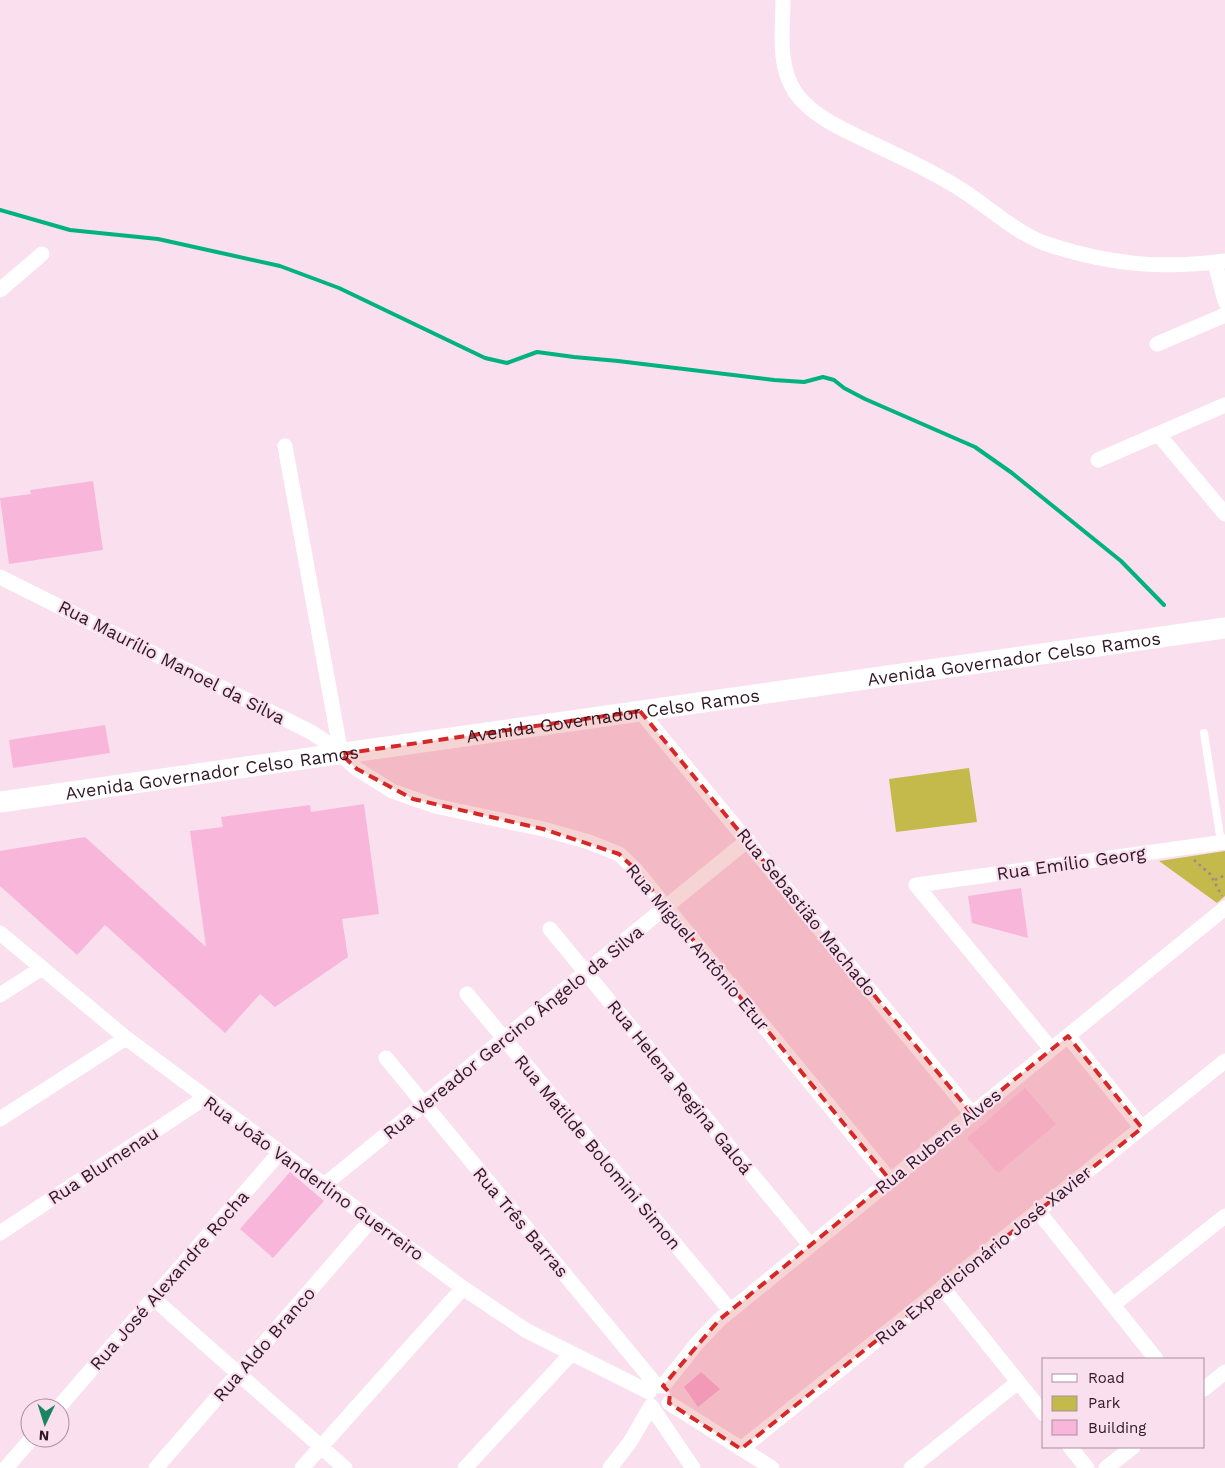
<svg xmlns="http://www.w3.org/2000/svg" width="1225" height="1468" font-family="'Work Sans',sans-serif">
  <rect width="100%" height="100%" fill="#fadfee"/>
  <!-- built -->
  <path fill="#facde6" d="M1025,1088l31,36 -58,49 -31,-35z"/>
  <!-- green -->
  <path fill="#c4ba4c" d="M969,768l8,54 -81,10 -7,-53z
    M1225,851v45l-8,7 -58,-42z"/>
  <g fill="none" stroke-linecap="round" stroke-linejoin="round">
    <!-- stream -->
    <path stroke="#00b27f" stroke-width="4" d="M0,210l70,20 88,9 122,27 59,22 146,70 22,5 30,-11 37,5 44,4 156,19 30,2 19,-5 11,3 10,8 21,11 110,48 37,26 109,88 43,44"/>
  </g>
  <!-- building -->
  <path fill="#f8b6db" d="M93,481l10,69 -94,14 -9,-66 31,-4 -1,-4z
    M105,725l5,28 -97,15 -4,-28z
    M364,804l15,110 -37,5 6,38 -73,50 -15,-13 -35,39 -120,-108 -28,30 -77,-69v-35l85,-14 121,110 -16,-116 33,-4 -2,-10 89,-12 1,7z
    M1021,888l7,50 -56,-15 -4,-27z
    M290,1172l34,29 -51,57 -33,-29z
    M701,1372l19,17 -22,18 -14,-20z"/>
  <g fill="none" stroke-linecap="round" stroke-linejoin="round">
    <!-- path -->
    <path stroke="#9e8593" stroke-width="2.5" stroke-dasharray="2.5 4" stroke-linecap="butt" d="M1194,860l16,14 12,22
      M1215,880l10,-5"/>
    <!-- lane -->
    <path stroke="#fff" stroke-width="8" d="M1204,733l17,109"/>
    <!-- street -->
    <path stroke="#fff" stroke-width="15" d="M783,0c0,31 -6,64 12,92 16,23 43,35 68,47 31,15 64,29 94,48 32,19 59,48 96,59 59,19 111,23 172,15
      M1215,263l10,38
      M0,290l42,-36
      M1157,344l66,-28 2,-2
      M1158,434l67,80
      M285,446l56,308
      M1098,460l127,-55
      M0,577l311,155 18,12 28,25 35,22 43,15 108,23 46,13 30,12 16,15 255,311
      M640,711l332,403
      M916,885l309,-43
      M916,885l135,164
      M550,929l260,316
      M0,933l126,105 337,250 64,43 122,61
      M467,994l263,316
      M0,995l42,-27
      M1068,1036l74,92
      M386,1058l271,328
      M0,1119l126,-81
      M324,1185l424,-345
      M1038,1211l118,148
      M0,1233l206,-136
      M942,1287l102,127
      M153,1298l192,170
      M1113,1305l112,-89
      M663,1386l35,-44 21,-22 506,-412
      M1204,1389l21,-17
      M669,1403l103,65
      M58,1408l222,-256
      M1070,1447l17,21
      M741,1449l484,-388
      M6,1468l26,-30
      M156,1468l215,-248
      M302,1468l161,-180
      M465,1468l106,-114
      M610,1468l20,-26 21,-36 42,62
      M911,1468l107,-86
      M1106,1468l27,-21"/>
    <!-- secondary -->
    <path stroke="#fff" stroke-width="21" id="s1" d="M0,802l1225,-174"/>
  </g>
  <!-- marked area -->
  <path fill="#d62828" fill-opacity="0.2" stroke="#d62828" stroke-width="4" stroke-dasharray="10 6" stroke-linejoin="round" d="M640,711l332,403 96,-78 74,92 -401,321 -72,-46 1,-10 -7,-7 56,-66 171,-140 -255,-311 -16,-15 -76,-25 -130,-30 -56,-30 -16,-15z"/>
  <g text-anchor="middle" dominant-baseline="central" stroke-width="4.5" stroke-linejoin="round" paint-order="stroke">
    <!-- street labels -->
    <g font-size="18" fill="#2f1725" stroke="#fadfee">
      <text stroke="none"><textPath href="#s1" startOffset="1024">Avenida Governador Celso Ramos</textPath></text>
      <text transform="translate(172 662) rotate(27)">Rua Maurílio Manoel da Silva</text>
      <text stroke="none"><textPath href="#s1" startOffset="619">Avenida Governador Celso Ramos</textPath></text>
      <text stroke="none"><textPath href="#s1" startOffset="214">Avenida Governador Celso Ramos</textPath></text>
      <text transform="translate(1071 863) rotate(-8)">Rua Emílio Georg</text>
      <text transform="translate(807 912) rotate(51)">Rua Sebastião Machado</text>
      <text transform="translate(698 947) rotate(50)">Rua Miguel Antônio Etur</text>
      <text transform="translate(513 1032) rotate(-39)">Rua Vereador Gercino Ângelo da Silva</text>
      <text transform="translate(680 1087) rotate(51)">Rua Helena Regina Galoá</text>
      <text transform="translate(938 1141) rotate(-39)">Rua Rubens Alves</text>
      <text transform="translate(598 1152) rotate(50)">Rua Matilde Bolomini Simon</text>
      <text transform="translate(103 1165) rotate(-33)">Rua Blumenau</text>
      <text transform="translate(314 1178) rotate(36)">Rua João Vanderlino Guerreiro</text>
      <text transform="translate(521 1222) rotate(50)">Rua Três Barras</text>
      <text transform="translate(983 1255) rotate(-39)">Rua Expedicionário José Xavier</text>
      <text transform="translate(169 1280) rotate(-49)">Rua José Alexandre Rocha</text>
      <text transform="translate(264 1344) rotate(-49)">Rua Aldo Branco</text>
    </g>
  </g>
  <!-- legend -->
  <rect x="1042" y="1358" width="162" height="90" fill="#fadfee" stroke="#a98f9e"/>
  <rect x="1052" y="1374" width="25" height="8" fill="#ffffff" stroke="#a98f9e"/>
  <text x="1088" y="1383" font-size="15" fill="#2f1725">Road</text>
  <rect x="1052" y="1396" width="25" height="15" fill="#c4ba4c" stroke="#a98f9e"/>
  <text x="1088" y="1408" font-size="15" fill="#2f1725">Park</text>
  <rect x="1052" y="1420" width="25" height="15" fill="#f8b6db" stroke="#a98f9e"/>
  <text x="1088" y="1433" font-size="15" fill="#2f1725">Building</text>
  <!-- north arrow -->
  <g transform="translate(45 1423) rotate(184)"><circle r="24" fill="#fadfee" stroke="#a98f9e"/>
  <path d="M0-4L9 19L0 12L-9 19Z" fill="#1b8460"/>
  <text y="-8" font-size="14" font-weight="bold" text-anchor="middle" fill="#2f1725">N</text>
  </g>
</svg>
